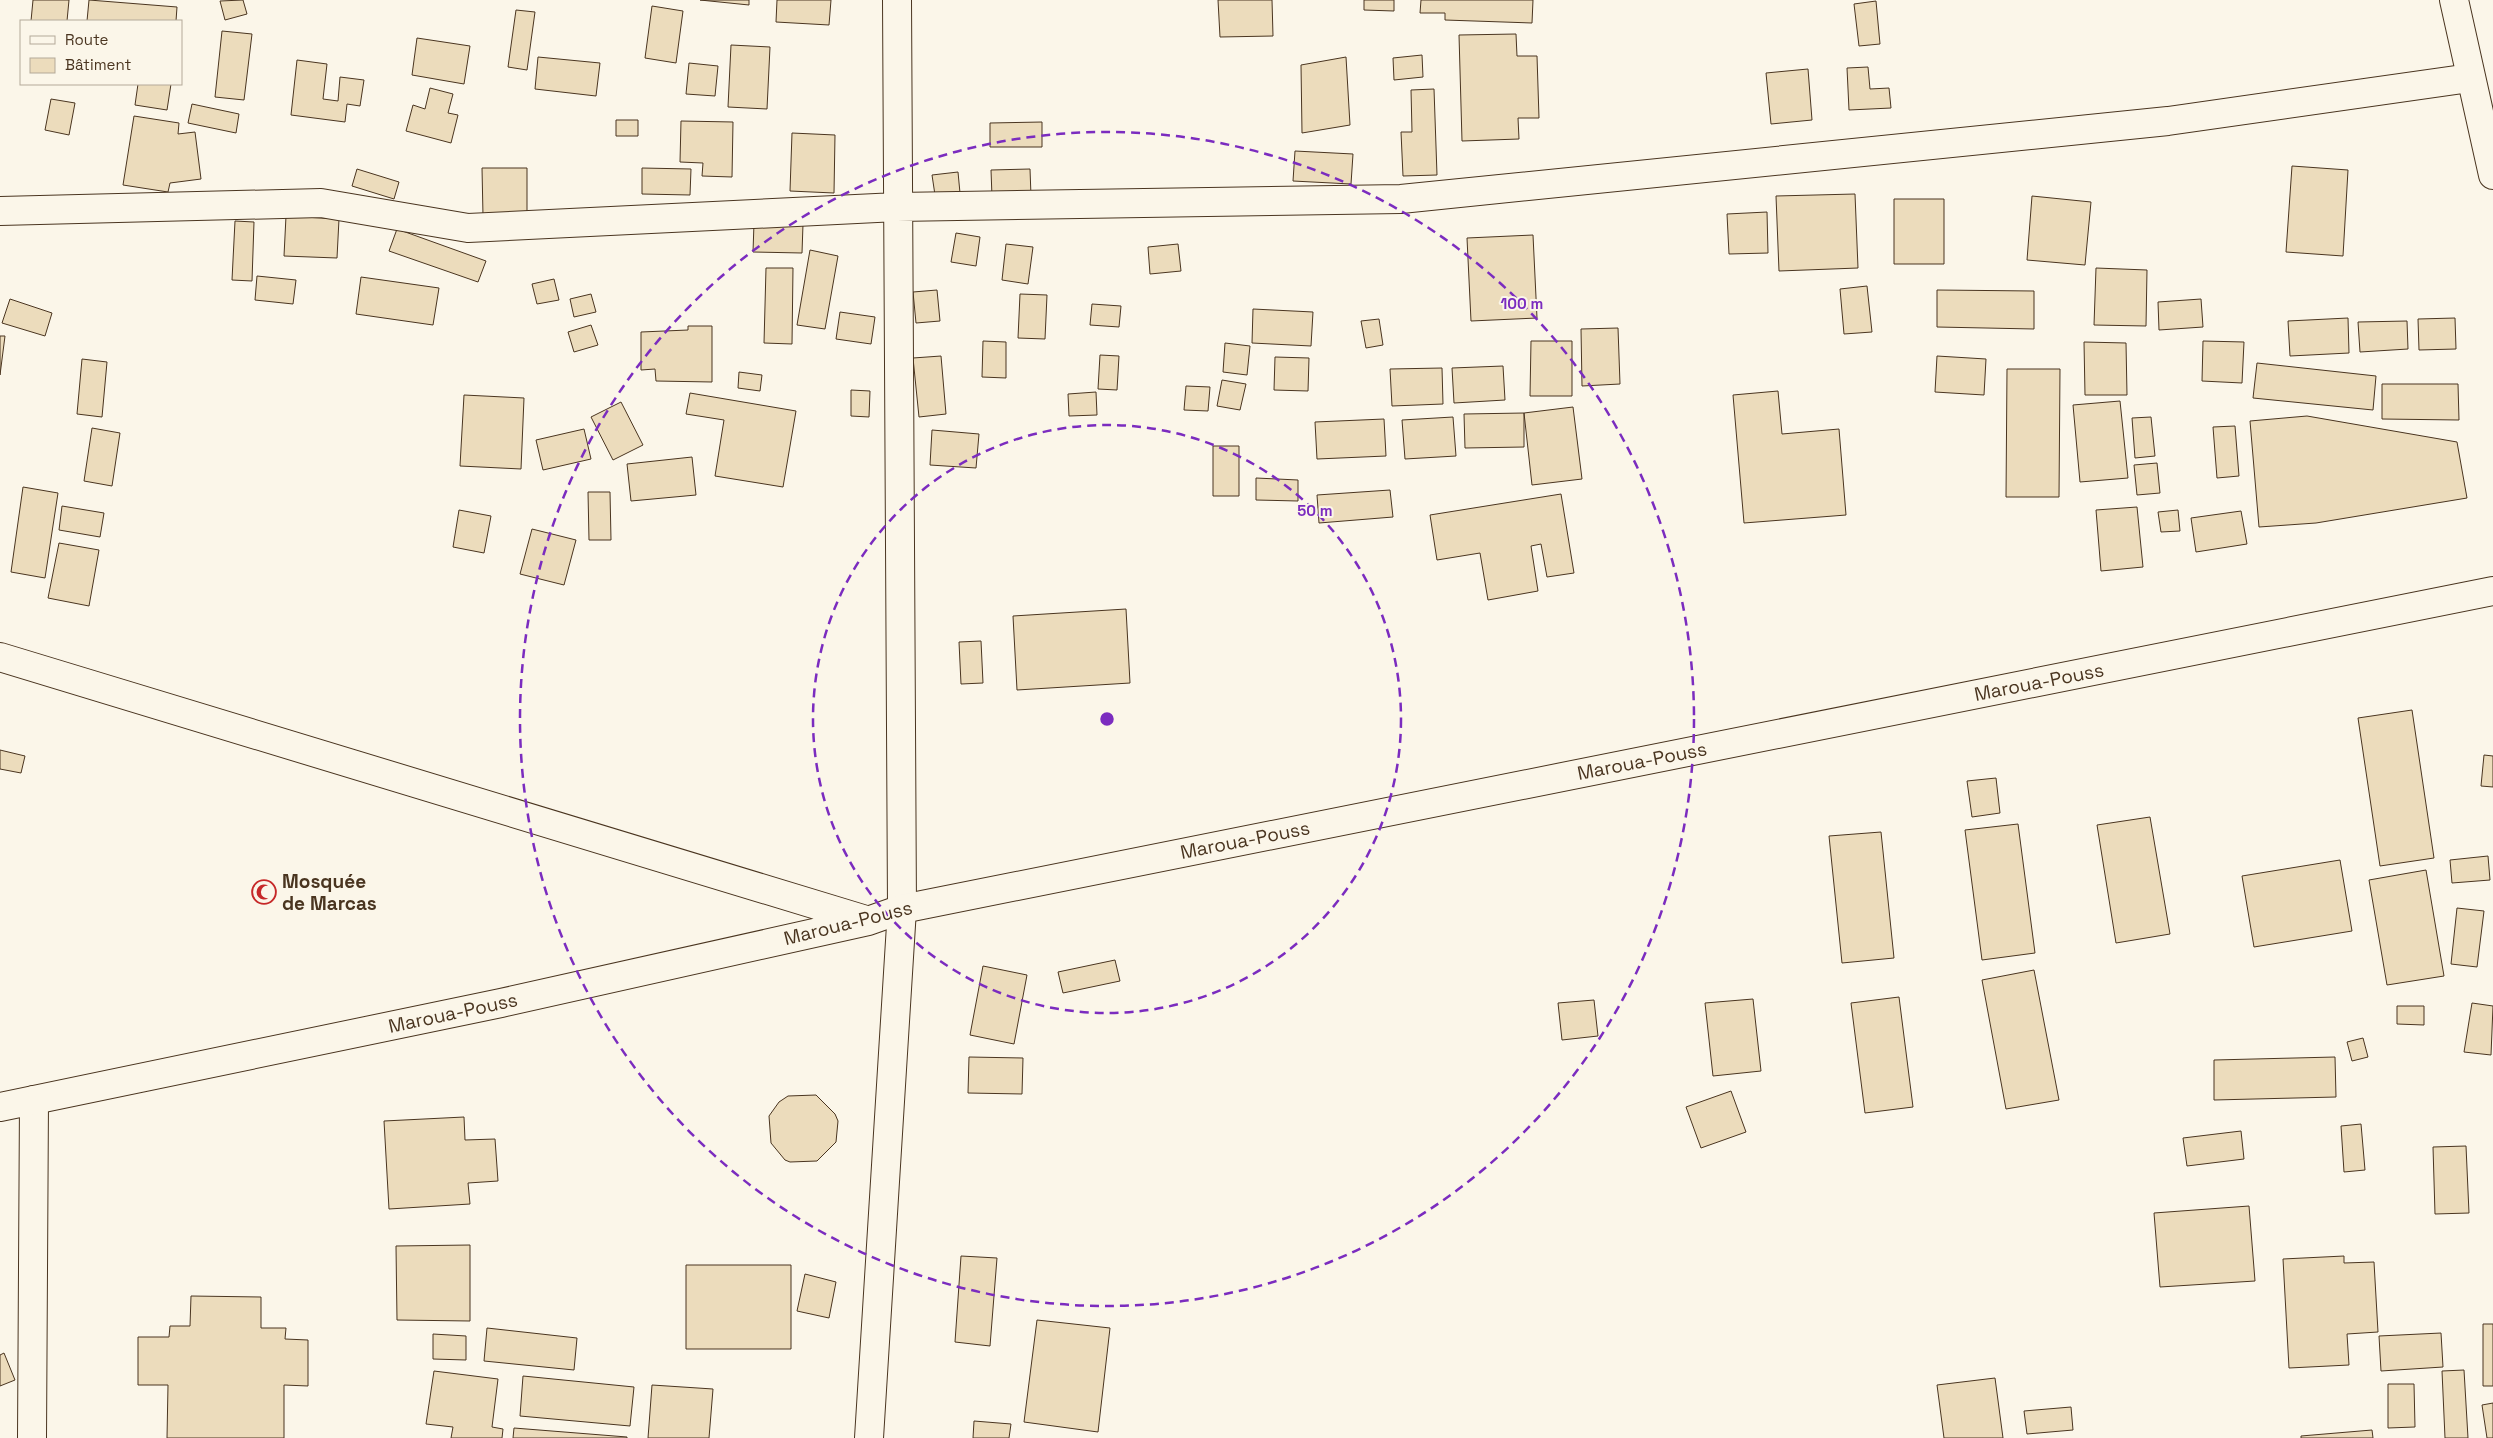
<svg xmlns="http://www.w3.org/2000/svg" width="2493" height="1438" font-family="'Space Grotesk',sans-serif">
  <rect width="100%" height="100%" fill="#fbf6e9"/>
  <!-- building -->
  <path fill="#ecdcbc" stroke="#4a3520" d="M33,0h36l-2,21h-36z
    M89,0l88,7 -1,14h-89z
    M243,0l4,14 -22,6 -5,-19z
    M700,0h49v5z
    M777,0h54l-2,25 -53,-3z
    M1218,0h54l1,36 -53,1z
    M1364,0h30v11l-30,-1z
    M1421,0h112l-1,23 -87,-3v-7h-25z
    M1876,1l4,43 -21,2 -5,-42z
    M652,6l31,5 -7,52 -31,-5z
    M516,10l19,2 -8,58 -19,-3z
    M222,31l30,3 -8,66 -29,-3z
    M1516,34l1,22h20l2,62h-21l1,21 -57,2 -3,-106z
    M417,38l53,8 -6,38 -52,-9z
    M731,45l39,2 -3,62 -39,-2z
    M1422,55l1,22 -29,3 -1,-22z
    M538,57l62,6 -4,33 -61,-7z
    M1346,57l4,68 -48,8 -1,-68z
    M297,60l30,4 -4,35 15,2 2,-24 24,3 -4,26 -13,-2 -2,18 -54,-7z
    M689,63l29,3 -3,30 -29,-2z
    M1868,67l2,22 19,-1 2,20 -42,2 -2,-42z
    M1808,69l4,51 -41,4 -5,-51z
    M138,84h33l-4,26 -32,-5z
    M430,88l23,6 -5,19 10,2 -7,28 -45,-12 7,-26 12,4z
    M1434,89l3,86 -34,1 -2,-44h11l-1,-42z
    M51,99l24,4 -6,32 -24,-5z
    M192,104l47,10 -3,19 -48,-10z
    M134,116l45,7 -1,11 17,-2 6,47 -31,4 -2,9 -45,-7z
    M616,120h22v16h-22z
    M681,121l52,1 -1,55 -30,-1 1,-13 -23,-1z
    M1042,122v25h-52v-24z
    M792,133l43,2 -1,58 -44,-2z
    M1295,151l58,3 -2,30 -58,-3z
    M2292,166l56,4 -5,86 -57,-4z
    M482,168h45v48h-44z
    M642,168l49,1 -1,26 -48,-1z
    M357,169l42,13 -5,17 -42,-13z
    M1030,169l1,27 -39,1 -1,-27z
    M958,172l2,21 -25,2 -3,-20z
    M1855,194l3,74 -79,3 -3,-75z
    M2032,196l59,6 -6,63 -58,-5z
    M1894,199h50v65h-50z
    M1767,212l1,41 -39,1 -2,-40z
    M286,216l53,3 -2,39 -53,-2z
    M235,221l19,1 -2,59 -20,-1z
    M754,223l49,1 -1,29 -49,-1z
    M397,229l89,32 -8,21 -89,-31z
    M956,233l24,4 -4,29 -25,-4z
    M1533,235l4,83 -66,3 -4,-83z
    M1006,244l27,3 -5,37 -26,-4z
    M1178,244l3,27 -31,3 -2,-27z
    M810,250l28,6 -13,73 -28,-4z
    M766,268h27l-1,76 -28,-1z
    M2096,268l51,2 -1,56 -52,-1z
    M257,276l39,4 -3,24 -38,-4z
    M361,277l78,11 -6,37 -77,-11z
    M554,279l5,21 -22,4 -5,-20z
    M1867,286l5,46 -28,2 -4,-45z
    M937,290l3,31 -24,2 -3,-31z
    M1937,290l97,1v38l-97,-2z
    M591,294l5,18 -22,5 -4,-18z
    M1020,294l27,1 -2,44 -27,-1z
    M10,299l42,14 -7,23 -43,-13z
    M2201,299l2,28 -44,3 -1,-28z
    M1092,304l29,2 -2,21 -29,-2z
    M1253,309l60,3 -2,34 -59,-3z
    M840,312l35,5 -4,27 -35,-5z
    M2348,318l1,35 -59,3 -2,-35z
    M2455,318l1,31 -37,1 -1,-31z
    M1379,319l4,26 -17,3 -5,-27z
    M2407,321l1,28 -48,3 -2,-30z
    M591,325l7,20 -24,7 -6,-20z
    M688,326h24v56l-56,-1 -1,-12 -14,1v-38l47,-2z
    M1618,328l2,56 -38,2 -1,-57z
    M0,336h5l-5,39z
    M983,341l23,1v36l-24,-1z
    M1531,341h41v55h-42z
    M2203,341l41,1 -2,41 -40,-2z
    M2084,342l42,1 1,52h-42z
    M1225,343l25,3 -3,29 -24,-3z
    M1100,355l19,1 -2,34 -19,-1z
    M941,356l5,58 -27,3 -6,-59z
    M1937,356l49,3 -2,36 -49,-3z
    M1275,357l34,1 -1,33 -34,-1z
    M82,359l25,3 -5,55 -25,-3z
    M2257,363l119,13 -3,34 -120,-12z
    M1503,366l2,34 -51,3 -2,-35z
    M1442,368l1,36 -51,2 -2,-37z
    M2007,369h53l-1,128h-53z
    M739,372l23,3 -2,16 -22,-3z
    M1222,380l24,4 -6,26 -23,-4z
    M2382,384h76l1,36 -77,-1z
    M1186,386l24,1 -2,24 -24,-1z
    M851,390l19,1 -1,26 -18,-1z
    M1778,391l4,43 57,-5 7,86 -102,8 -11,-128z
    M1096,392l1,23 -28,1 -1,-22z
    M690,393l106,18 -13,76 -68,-11 9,-56 -38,-6z
    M464,395l60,3 -3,71 -61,-3z
    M2120,401l8,77 -48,4 -7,-77z
    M621,402l22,43 -30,15 -22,-43z
    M1573,407l9,72 -50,6 -8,-72z
    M1524,413v34l-59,1 -1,-34z
    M2307,416l150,26 10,56 -151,25 -57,4 -9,-106z
    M1453,417l3,39 -51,3 -3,-39z
    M2151,417l4,39 -20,2 -3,-40z
    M1384,419l2,37 -69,3 -2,-37z
    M2235,426l4,50 -22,2 -4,-51z
    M92,428l28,5 -8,53 -28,-5z
    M584,429l7,30 -48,11 -7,-30z
    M932,430l47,4 -3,34 -46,-3z
    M1213,446h26v50h-26z
    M692,457l4,38 -65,6 -4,-37z
    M2157,463l3,30 -23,2 -3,-30z
    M1256,478l42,2v21l-42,-1z
    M23,487l35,6 -13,85 -34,-6z
    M1390,490l3,27 -74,6 -2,-28z
    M588,492h22l1,48h-22z
    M1561,494l13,79 -27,4 -6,-33 -10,2 7,45 -50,9 -8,-47 -43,7 -7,-45z
    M62,506l42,7 -4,24 -41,-7z
    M2137,507l6,60 -42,4 -5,-61z
    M459,510l32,6 -7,37 -31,-6z
    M2178,510l2,21 -19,1 -3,-20z
    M2241,511l6,33 -51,8 -5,-34z
    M532,529l44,11 -12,45 -44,-11z
    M59,543l40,7 -10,56 -41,-8z
    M1126,609l4,74 -113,7 -4,-74z
    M981,641l2,42 -22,1 -2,-42z
    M2412,710l22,148 -54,8 -22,-148z
    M0,750l25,6 -4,17 -21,-4z
    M2484,755l9,1v31l-12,-1z
    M1996,778l4,35 -28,4 -5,-36z
    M2150,817l20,117 -54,9 -19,-118z
    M2018,824l17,129 -53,7 -17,-130z
    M1881,832l13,126 -52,5 -13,-127z
    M2488,856l2,24 -38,3 -2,-23z
    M2340,860l12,71 -98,16 -12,-71z
    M2426,870l18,106 -57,9 -18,-105z
    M2457,908l27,3 -7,56 -26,-3z
    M1115,960l5,21 -57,12 -5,-21z
    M983,966l44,9 -13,69 -44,-9z
    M2034,970l25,130 -53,9 -24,-129z
    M1899,997l14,110 -48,6 -14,-110z
    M1753,999l8,72 -48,5 -8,-73z
    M1594,1000l4,36 -36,4 -4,-37z
    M2472,1003l21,3 -2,49 -27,-3z
    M2397,1006h27v19l-27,-1z
    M2363,1038l5,19 -16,4 -5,-19z
    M969,1057l54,1 -1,36 -54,-1z
    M2335,1057l1,40 -122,3v-40z
    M1731,1091l15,41 -45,16 -15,-41z
    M816,1095l19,19 3,7 -2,21 -19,19 -27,1 -5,-2 -14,-17 -2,-27 10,-14 9,-6z
    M464,1117l1,23 30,-1 3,42 -30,2 2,21 -81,5 -5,-88z
    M2361,1124l4,46 -21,2 -3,-46z
    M2241,1131l3,28 -57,7 -4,-28z
    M2466,1146l3,67 -34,1 -2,-67z
    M2249,1206l6,75 -95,6 -6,-74z
    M470,1245v76l-73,-1 -1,-74z
    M961,1256l36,2 -7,88 -35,-4z
    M2344,1256v7l30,-1 4,70 -31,2 2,31 -60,3 -6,-109z
    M686,1265h105v84h-105z
    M805,1274l31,8 -7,36 -32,-7z
    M191,1296l70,1v31h25l-1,11 23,1v46l-24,-1v53h-117l1,-53h-30v-48h31l1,-11h20z
    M1037,1320l73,8 -12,104 -74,-10z
    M2483,1324h10v62h-10z
    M487,1328l90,10 -3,32 -90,-9z
    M2441,1333l2,34 -62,4 -2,-35z
    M433,1334l33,2v24l-33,-1z
    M4,1353l11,27 -15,6v-31z
    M2464,1370l4,68h-23l-3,-67z
    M434,1371l64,8 -6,48 11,2 -1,9h-51l2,-11 -27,-3z
    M523,1376l111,11 -4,39 -110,-10z
    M1995,1378l8,60h-59l-7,-53z
    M2388,1384h26l1,43 -27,1z
    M652,1385l61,4 -4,49h-61z
    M2493,1403v35h-6l-5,-33z
    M2071,1407l2,23 -46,4 -3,-23z
    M974,1421l37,3 -2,14h-36z
    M514,1428l113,9v1h-114z
    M2372,1430l1,8h-72v-2z"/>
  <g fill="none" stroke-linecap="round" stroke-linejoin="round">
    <!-- street casing -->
    <g stroke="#4a3520" stroke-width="30">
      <path id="street" d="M0,211l321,-8 147,25 429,-21 504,-8 767,-78 302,-43
        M32,1438l2,-338
        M869,1438l33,-529 -5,-909"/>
    </g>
    <!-- secondary casing -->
    <g stroke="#4a3520" stroke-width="30">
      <path id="secondary" d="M2454,0l39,175"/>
    </g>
    <!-- primary casing -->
    <g stroke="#4a3520" stroke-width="30">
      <path id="primary" d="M0,657l866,263
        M0,1107l501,-104 367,-82 34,-12 1591,-318"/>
    </g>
    <!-- street -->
    <use href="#street" stroke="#fbf6e9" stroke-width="28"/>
    <!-- secondary -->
    <use href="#secondary" stroke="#fbf6e9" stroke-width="28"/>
    <!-- primary -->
    <use href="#primary" stroke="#fbf6e9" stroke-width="28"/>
  </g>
  <!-- distance rings -->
  <g fill="none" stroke="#7b2cbf" stroke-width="2.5" stroke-dasharray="9 6">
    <circle cx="1107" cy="719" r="294"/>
    <circle cx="1107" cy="719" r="587"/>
  </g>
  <!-- icons -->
  <defs>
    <g id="mosque-ring" transform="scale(1.25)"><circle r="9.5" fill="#fbf6e9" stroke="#c62828" stroke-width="1.5"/><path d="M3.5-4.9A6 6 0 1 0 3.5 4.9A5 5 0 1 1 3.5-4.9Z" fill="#c62828"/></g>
  </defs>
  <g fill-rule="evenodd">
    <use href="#mosque-ring" x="264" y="892"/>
  </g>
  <g text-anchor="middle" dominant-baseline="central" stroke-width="4" stroke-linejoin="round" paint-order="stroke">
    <!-- street labels -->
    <g font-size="19" fill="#4a3520" stroke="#fbf6e9">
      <text transform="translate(2039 682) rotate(-11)">Maroua-Pouss</text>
      <text transform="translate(1642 761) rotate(-11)">Maroua-Pouss</text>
      <text transform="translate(1245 840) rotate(-11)">Maroua-Pouss</text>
      <text transform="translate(848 923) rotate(-14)">Maroua-Pouss</text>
      <text transform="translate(453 1013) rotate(-12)">Maroua-Pouss</text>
    </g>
    <!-- poi labels -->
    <g font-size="19" font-weight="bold" fill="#4a3520" stroke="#fbf6e9" text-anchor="start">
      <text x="282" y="881">Mosquée<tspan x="282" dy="22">de Marcas</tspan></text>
    </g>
  </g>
  <circle cx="1107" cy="719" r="8" fill="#7b2cbf" stroke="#fbf6e9" stroke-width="2.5"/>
  <g font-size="15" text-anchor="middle" font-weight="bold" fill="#7b2cbf" stroke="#fbf6e9" stroke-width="4" stroke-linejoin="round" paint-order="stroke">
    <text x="1522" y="309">100 m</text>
    <text x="1315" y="516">50 m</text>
  </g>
  <!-- legend -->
  <rect x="20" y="20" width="162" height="65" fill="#fbf6e9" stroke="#b4a999"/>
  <rect x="30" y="36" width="25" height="8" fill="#fbf6e9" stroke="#b4a999"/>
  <text x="65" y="45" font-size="15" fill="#4a3520">Route</text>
  <rect x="30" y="58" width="25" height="15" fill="#ecdcbc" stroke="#b4a999"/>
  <text x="65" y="70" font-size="15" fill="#4a3520">Bâtiment</text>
</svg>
